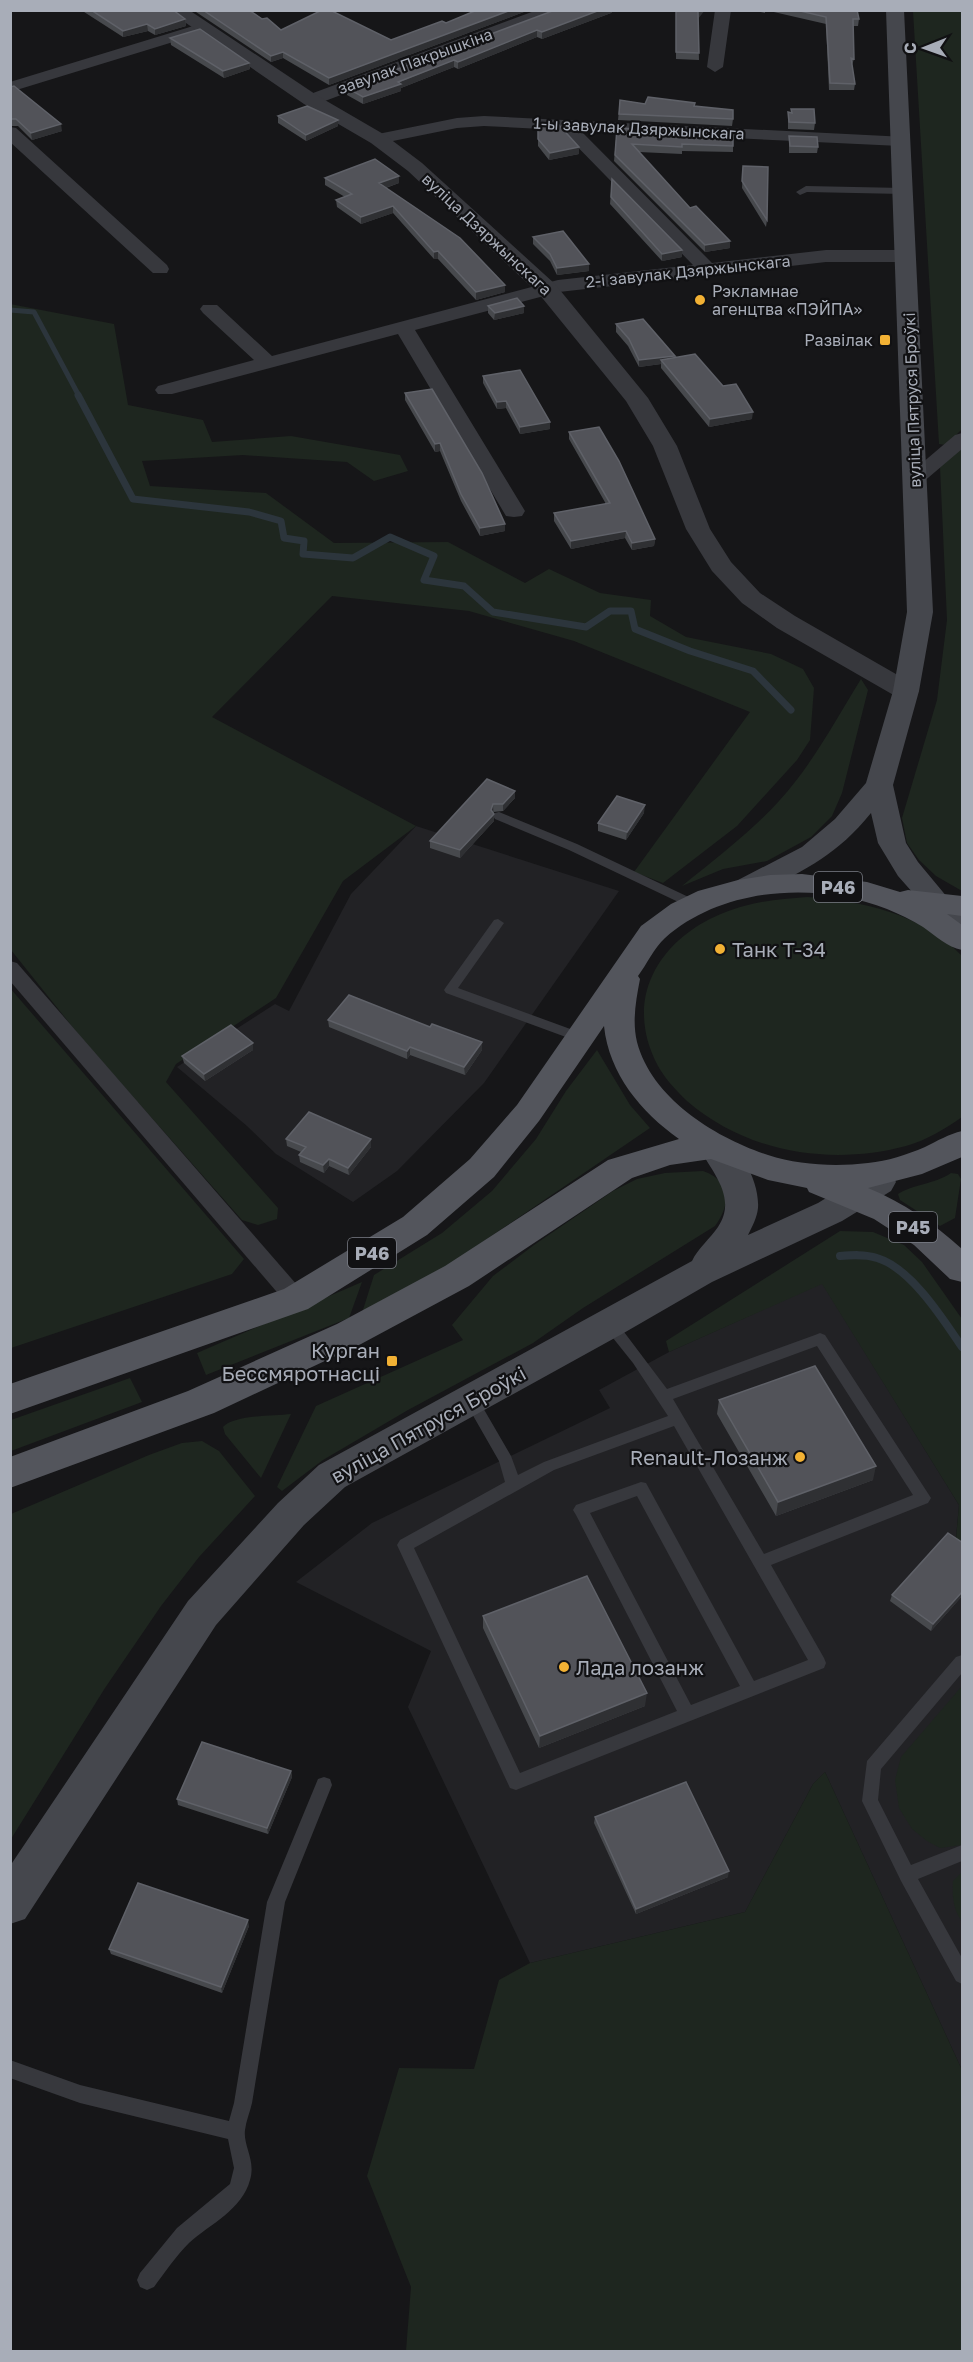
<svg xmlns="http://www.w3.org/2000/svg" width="973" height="2362" font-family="'Golos Text',sans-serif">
  <rect width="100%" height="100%" fill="#161618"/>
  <!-- built -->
  <path fill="#222225" d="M416,826l203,65 -135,192 -87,88 -44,31 -77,-48 -29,-28 -70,-59 98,-63 14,7 62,-117z
    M822,1283l137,222 -3,33 6,6v526l-137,-298 -12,12 -68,128 -215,51 -122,-256 23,-56 -135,-69 76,-59 238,-115 -11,-18 70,-38z"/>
  <!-- green -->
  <path fill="#1e261f" d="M913,11h49v418l-16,16 -7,-1z
    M10,304l104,20 14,81 75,15 9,22 79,-6 109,19 8,16 -34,10 -27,-19 -104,-7 -101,6 8,25 116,7 68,50 114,-1 77,41 24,-14 51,24 51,7 -1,16 36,21 85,17 32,15 11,19 -4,52 -13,20 -60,66 -74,57 -29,-11 116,-160 -176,-71 -105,-30 -137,-15 -120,121 204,109 -73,55 -67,117 -100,66 -10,18 112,126 -1,11 -19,6 -16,-5 -159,-180 -72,-90z
    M962,447v444l-26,-15 -17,-16 -12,-17 -5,-25 35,-118 10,-80 -7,-153z
    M861,679l7,11 -26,103 -10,23 -21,21 -44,24 -44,8 -41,17c33,-27 68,-53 97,-85 33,-36 56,-80 82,-122z
    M807,897c55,4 116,17 155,59v161c-17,12 -35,23 -56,29 -75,20 -159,7 -219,-45 -10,-10 -22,-22 -29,-35 -40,-75 11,-140 86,-160 21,-6 41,-7 63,-9z
    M10,988l234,271 -12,15 -221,74z
    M597,1050l33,55 20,23 -210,143 -78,42 12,-38 68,-42 50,-42 44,-52 30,-48z
    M703,1171c29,10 28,33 12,55l-132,82 -50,35 -125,67 -85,50 -41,31 -5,-4 39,-81 147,-66 -11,-15 41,-49 41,-31 79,-54 24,-12 28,-6z
    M951,1173l7,1 3,5 -6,39 -15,8 -40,-26 -2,-6c13,-9 37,-10 53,-21z
    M840,1231l33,1 31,13 18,17 40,57v225l-6,-5 3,-34 -137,-221 -153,68 -3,-11z
    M362,1282l-13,36 -143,57 -9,-22z
    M130,1378l12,24 -131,49v-31z
    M291,1414l-30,64 -36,-44 -2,-7c11,-12 51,-11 68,-13z
    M202,1441l17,10 36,45 -56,61 -38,49 -56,82 -94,151v-325l138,-59 33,-12z
    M962,1686v159l-22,3 -13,-7 -15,-12 -13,-21 -4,-28 6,-23z
    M825,1772l137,298v281h-556l5,-64 -44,-111 32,-108 75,1 25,-89 31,-17 215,-51 68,-128z
    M962,1872v50c-9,-13 -10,-26 -9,-41z"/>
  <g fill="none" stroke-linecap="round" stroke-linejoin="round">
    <!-- stream-far2 -->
    <path stroke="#2c353c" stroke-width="5" d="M10,310l24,2 45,84"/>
    <!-- stream-far1 -->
    <path stroke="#2c353c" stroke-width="7" d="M78,395l55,104 116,13 32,9 3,17 20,3 -1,13 50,4 37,-21 44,19 -10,24 40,6 29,26 93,15 24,-16h21l4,18 55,22 63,20 38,39"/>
    <!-- stream -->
    <path stroke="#2c353c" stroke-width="8" d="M840,1256c12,-1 25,-2 37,2 34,10 66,61 85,89"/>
    <!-- service -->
    <path fill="#37383d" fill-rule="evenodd" d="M806,186l97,2 4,3 -4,3 -96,-2 -7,3 -4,-3z
      M499,812l78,32 122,58 2,3 -2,3h-8l-122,-58 -74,-31 -2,-3 2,-3z
      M498,919l6,4 -46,65 126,46 1,3 -1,3h-10l-128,-47 -2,-3 2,-3 48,-67z
      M610,1318l5,2 52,69 148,-54 5,-2 5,2 106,163 -3,5 -157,62 53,93 2,5 -2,5 -308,122 -6,-2 -113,-243 3,-5 105,-58 -6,-21 -36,-63 2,-4 5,-2 5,2 36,62 7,19 26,-13 124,-46 -35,-53 -28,-35 -2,-4 2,-4zM817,1346l96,149 -149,59 -91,-155zM674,1426l134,234 -54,21 -108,-198 -5,-1 -65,23 -3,5 3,5 101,196 -157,62 -106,-225 140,-78zM637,1496l103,190 -49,19 -101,-192z
      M962,1655v18l-81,96 -3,31 33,65 51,-20v16l-44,18 44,79v26l-6,-3 -55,-100 -39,-80 5,-40 89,-104z
      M324,1777l6,2 2,6 -47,117 -33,201c-2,9 -6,18 -7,27 -2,16 11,30 5,50 -8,30 -40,44 -61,63 -13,13 -24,29 -35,44l-7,3 -7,-3 -3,-7 3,-7 37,-45 53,-44 4,-16 -6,-29 -148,-36 -70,-25v-18l70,25 149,36 5,-18 33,-201 51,-123z"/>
    <!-- pedestrian -->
    <path fill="#37383d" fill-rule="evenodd" d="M10,961l7,2 287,330 3,6 -3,6 -8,3 -8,-3 -278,-324z"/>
    <!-- minor -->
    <path fill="#37383d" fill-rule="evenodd" d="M537,10h24l-2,3 -242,91 -6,1 -8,-5 2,-4z
      M715,10h16l-8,57 -8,5 -8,-5z
      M203,23l6,2 2,3 -2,3 -199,61v-10z
      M484,116l422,21 3,4 -3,4 -6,1 -319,-15 131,132 114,-13h80l7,2 2,4 -2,4 -7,2h-80l-267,30 -144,38 110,181 -3,5 -8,1 -8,-1 -3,-5 -105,-177 -226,60h-14l-3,-4 3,-4 96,-26 -51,-47 -3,-4 3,-4h14l55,51 286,-76 135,-15 -132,-135 -77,-4 -27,2 -79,16 -6,-1 -3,-4 3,-4 6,-1 79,-16z
      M10,127l6,1 151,137 2,4 -2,4h-14l-143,-131z
      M962,433v16l-40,34 -7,2 -7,-2 -3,-4 3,-4 47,-40z"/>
    <!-- tertiary -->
    <path fill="#37383d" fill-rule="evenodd" d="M167,10h22l129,86 67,39 37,28 133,121 93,114 29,48 33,83 21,33 29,31 35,23 120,69 4,6 -4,6 -9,2 -9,-2 -120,-69 -35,-25 -30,-32 -26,-42 -33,-83 -27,-45 -87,-107 -131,-123 -37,-28 -67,-39z"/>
    <!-- secondary -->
    <path fill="#45474d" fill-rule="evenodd" d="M886,10h18l29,602 -14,79 -26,94 13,58 12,19 44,53v32l-11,-3 -22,-33 -31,-35 -20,-33 -7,-30c-35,43 -65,56 -113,81l-10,3 -10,-3 -5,-7 5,-7 64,-33 33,-28 31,-36 27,-92 14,-79z
      M714,1134c25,7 46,48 44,74 -1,10 -6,19 -10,27l70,-32 49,-30 12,-4 12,4 5,9 -5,9 -49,30 -130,61 -90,52 -277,153 -41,38 -88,100 -191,294 -15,5v-58l178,-265 90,-98 41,-38 373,-204c6,-13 18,-22 26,-34 20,-30 -7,-56 -20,-81l4,-9z"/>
    <!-- primary -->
    <path fill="#53555c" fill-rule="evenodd" d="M802,874l65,8 33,10 8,-2 54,6v20l-15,-2 15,11v25c-15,-3 -26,-14 -39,-23 -11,-7 -24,-13 -36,-18 -70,-28 -165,-22 -222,29 -11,10 -18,26 -27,38l2,3c-4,21 -8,42 -3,63 15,57 79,96 131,113 31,10 67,12 100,8 20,-2 38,-8 57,-16 12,-6 24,-13 37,-16v26l-40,17 -54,14c36,15 65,35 94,61v33l-12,-3 -36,-34 -40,-26 -65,-27 -2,-4 -39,-8 -57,-21 -41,6 -38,13 -163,108 -108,58 -147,69 -204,75v-31l178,-66 149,-67 108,-58 163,-106 71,-21c-38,-27 -70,-65 -75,-113l-65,95 -45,56 -67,58 -119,74 -298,105v-30l274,-95 119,-72 67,-58 47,-54 124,-179 30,-22 27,-13 40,-11 32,-5z"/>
  </g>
  <!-- wall -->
  <path fill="#47494d" d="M81,10h92l12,9 1,7 -31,9 -7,-4 -25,6z
    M193,10h56l32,20 110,10 55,-17 31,-13h52l-200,75 -46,-27 -12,4z
    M555,10h59l-3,3 -69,26 -5,-2 -79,32 -4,-2 -53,21v3l-38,13 -16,-9v-7z
    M676,10l22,8 1,42 -23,-1z
    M752,10h13v3z
    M765,10h92l2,9 -1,7h-5l1,33 -2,6 3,19 -1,6h-25l-3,-66z
    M170,38l79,25 1,6 -26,9 -53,-33z
    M10,87l52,44 -30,9 -14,-14h-8z
    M620,100l25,4 49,2 39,13 -1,7 -114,-6z
    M791,109l24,14 -1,7 -26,-1v-17h3z
    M278,116l60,10 -32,15 -28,-18z
    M538,124l41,23v7l-30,6 -11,-14z
    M617,128l116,18v6l-51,-1v3l-43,-2 51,56 40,33v7l-25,4 -91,-91z
    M789,136l29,11 -1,6h-28z
    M743,166l24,54 -1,7 -24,-39z
    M325,178l74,5 -13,5 119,97v7l-29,8 -38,-41h-4l-41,-46 -32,11 -24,-17 -1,-7 9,-3 -20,-12z
    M612,179l70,71v7l-20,4 -52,-57z
    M533,237l56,27v7l-32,4 -7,-14 -17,-17z
    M488,306h36v7l-30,7 -6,-7z
    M616,324l59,32 -1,2 78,61 -43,8 -48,-59v-4l-22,3 -11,-21 -12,-14z
    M483,376l67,53 -30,5 -14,-26 -9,1 -14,-26z
    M405,393l100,138 -25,5 -19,-35 -21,-50 -5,1 -30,-52z
    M569,432l86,107 -1,7 -22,4 -7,-12 -54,11 -17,-28v-8l52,-9 -37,-65z
    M515,791v7l-12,13 -10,1 1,2v7l-34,37 -30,-10v-7z
    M644,813l-18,27 -28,-9v-8z
    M328,1020l102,7 52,23 -17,25 -55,-20 -3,4 -78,-32z
    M253,1043v7l-48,31 -21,-18 -2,-7z
    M286,1139l85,8 -22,28 -20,-9 -5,7 -24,-11 -1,-7 2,-3 -14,-6z
    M719,1400l154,80 -97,36 -59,-102z
    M963,1543v52l-32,36 -41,-30 2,-6z
    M483,1616l162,90 -106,42 -56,-120z
    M291,1771l1,6 -24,57 -90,-29 -1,-6z
    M595,1817l133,60 -92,37 -42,-91z
    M249,1926l-27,67 -111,-39 -2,-5z"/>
  <!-- shaded-wall -->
  <path fill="#2f3033" d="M511,10h18l-200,75v-7z
    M600,10h14l-3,3 -69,26v-7z
    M699,10h6l-7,9v-7z
    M185,19l1,7 -31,9v-6z
    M147,24l1,7 -25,6v-6z
    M537,30v7l-79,32v-7z
    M283,52v6l-12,4v-6z
    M454,60v7l-53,21v3l-38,13v-7z
    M249,63l1,6 -26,9 -1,-7z
    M338,120v6l-32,15v-6z
    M61,124l1,7 -30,9 -1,-7z
    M579,147v7l-30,6 1,-7z
    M399,176v7l-20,7v-7z
    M393,206v7l-32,11v-7z
    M730,241v7l-25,4v-7z
    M682,250v7l-20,4v-7z
    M438,251v8h-4v-7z
    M589,264v7l-32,4v-7z
    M505,285v7l-29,8v-8z
    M524,306v7l-30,7 1,-7z
    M675,356l-1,7 -13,-3v4l-22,3v-7z
    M506,401v7l-9,1v-7z
    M753,412l-1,7 -43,8 1,-8z
    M550,422v7l-30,5v-7z
    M440,443v8l-5,1v-8z
    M505,524v7l-25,5v-8z
    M626,531l-1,7 -54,11v-8z
    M655,539l-1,7 -22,4v-7z
    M515,791v7l-12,13v-7z
    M493,804l1,17 -34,37v-8l31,-40z
    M645,805l-1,8 -18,27 1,-8z
    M482,1042v8l-17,25 -1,-8z
    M253,1043v7l-48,31 -1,-7z
    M410,1047v8l-3,4v-8z
    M371,1139v8l-22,28 -1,-7z
    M329,1159v7l-5,7 -1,-8z
    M876,1466l-3,14 -97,36 2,-14z
    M963,1591v4l-32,36 2,-7z
    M647,1693l-2,13 -106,42 1,-12z
    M291,1771l1,6 -24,57 -1,-6z
    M729,1871l-1,6 -92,37v-5z
    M248,1920l1,6 -27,67 -1,-6z"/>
  <!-- building -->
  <path fill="#525359" stroke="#5f6168" stroke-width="1.5" d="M91,10h82l12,9 -30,10 -8,-5 -24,7z
    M203,10h46l13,9 5,-1 14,12 41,-20h8l61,30 51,-19 4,2 31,-13h34l-182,68 -46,-26 -12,4z
    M555,10h45l-58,22 -5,-2 -79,32 -4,-2 -56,22 3,2 -38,13 -16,-9z
    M676,10h23l-1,2 1,41 -23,-1z
    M796,10h61l2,9h-6l1,40 -3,-1 4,26 -25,-1 -4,-66z
    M200,29l49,34 -26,8 -53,-33z
    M14,86l47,38 -30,9 -15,-14h-6v-32z
    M648,97l47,6 -1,3 39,4v9l-114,-5 1,-14 25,4z
    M307,106l31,14 -32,15 -28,-19z
    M791,109h23l1,14 -26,-1 -1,-10 4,1z
    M538,124l21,1 20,22 -29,6 -12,-14z
    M617,128l116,5v13l-51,-2v3l-50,-3 58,64 6,-2 34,35 -25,4 -90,-90z
    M789,136l28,1 1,10 -28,-1z
    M375,159l24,17 -20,7 81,55 45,47 -29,7 -38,-41 -4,1 -41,-46 -32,11 -25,-17 16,-6 -27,-16z
    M743,166l25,1 -1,53 -25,-39z
    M612,179l70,71 -20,4 -51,-57z
    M563,231l26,33 -32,4 -7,-14 -17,-17z
    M517,298l7,8 -29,7 -7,-7z
    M643,319l32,37 -36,4 -10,-21 -13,-15z
    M695,354l28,32 13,-2 17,28 -43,7 -49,-59z
    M520,370l30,52 -30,5 -14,-26 -9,1 -14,-26z
    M432,389l50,84 23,51 -25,4 -19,-34 -21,-51 -5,1 -30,-51z
    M599,427l20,34 36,78 -23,4 -6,-12 -55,10 -17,-28 56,-10 -41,-71z
    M487,779l28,12 -12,13h-10l-2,6 3,4 -34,36 -30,-9z
    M617,796l28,9 -18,27 -29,-9z
    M349,995l81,32 2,-3 50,18 -18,25 -54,-20 -3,4 -79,-31z
    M231,1025l22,18 -49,31 -22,-18z
    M309,1112l62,27 -23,29 -19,-9 -6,6 -24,-10 7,-8 -20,-8z
    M815,1366l61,100 -98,36 -59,-102z
    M948,1533l15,10v48l-30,33 -41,-29z
    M587,1576l60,117 -107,43 -57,-120z
    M202,1742l89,29 -24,57 -90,-29z
    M686,1782l43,89 -93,38 -41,-92z
    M138,1883l110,37 -27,67 -112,-38z"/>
  <!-- markers -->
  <g fill="#f2b134" stroke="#111113" stroke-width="2">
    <circle cx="700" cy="300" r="6"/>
    <rect x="879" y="334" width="12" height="12" rx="3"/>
    <circle cx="720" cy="949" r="6"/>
    <rect x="386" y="1355" width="12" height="12" rx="3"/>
    <circle cx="800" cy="1457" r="6"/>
    <circle cx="564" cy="1667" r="6"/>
  </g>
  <g text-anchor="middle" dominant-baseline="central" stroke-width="4.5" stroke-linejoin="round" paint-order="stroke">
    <!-- far-street labels -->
    <g font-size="16" fill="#a8adb8" stroke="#111113">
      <text transform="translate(415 61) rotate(-20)">завулак Пакрышкіна</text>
      <text transform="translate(639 128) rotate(3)">1-ы завулак Дзяржынскага</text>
      <text transform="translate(487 234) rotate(43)">вуліца Дзяржынскага</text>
      <text transform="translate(688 271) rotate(-6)">2-і завулак Дзяржынскага</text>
      <text transform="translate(912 400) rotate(-92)">вуліца Пятруся Броўкі</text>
    </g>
    <!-- far-poi labels -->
    <g font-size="16" fill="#a8adb8" stroke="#111113" text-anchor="start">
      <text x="712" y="291">Рэкламнае<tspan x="712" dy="18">агенцтва «ПЭЙПА»</tspan></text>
      <text x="873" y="340" text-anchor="end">Развілак</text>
    </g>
    <!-- shield labels -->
    <g fill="#111113" stroke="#7b7e86" stroke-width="1.5">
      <rect x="814" y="872" width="48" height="30" rx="4.5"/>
      <rect x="889" y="1212" width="48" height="30" rx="4.5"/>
      <rect x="348" y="1238" width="48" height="30" rx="4.5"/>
    </g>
    <g font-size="18" font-weight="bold" fill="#a8adb8">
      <text x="838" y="887">Р46</text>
      <text x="913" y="1227">Р45</text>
      <text x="372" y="1253">Р46</text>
    </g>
    <!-- poi labels -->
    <g font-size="20" fill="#a8adb8" stroke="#111113" text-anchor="start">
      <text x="732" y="949">Танк Т-34</text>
      <text x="380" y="1350" text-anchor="end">Курган<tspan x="380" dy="23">Бессмяротнасці</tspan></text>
      <text x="788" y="1457" text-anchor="end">Renault-Лозанж</text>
      <text x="576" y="1667">Лада лозанж</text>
    </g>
    <!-- street labels -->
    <g font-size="20" fill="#a8adb8" stroke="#111113">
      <text transform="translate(428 1424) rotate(-29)">вуліца Пятруся Броўкі</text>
    </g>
  </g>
  <!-- border -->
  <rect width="973" height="2362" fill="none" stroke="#a8adb8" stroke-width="24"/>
  <!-- north arrow -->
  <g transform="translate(925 48) rotate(269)" stroke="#111113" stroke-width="4.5" paint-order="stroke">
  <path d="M0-4.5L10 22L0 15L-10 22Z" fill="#a8adb8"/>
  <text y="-9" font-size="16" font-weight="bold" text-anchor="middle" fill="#a8adb8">С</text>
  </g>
</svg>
